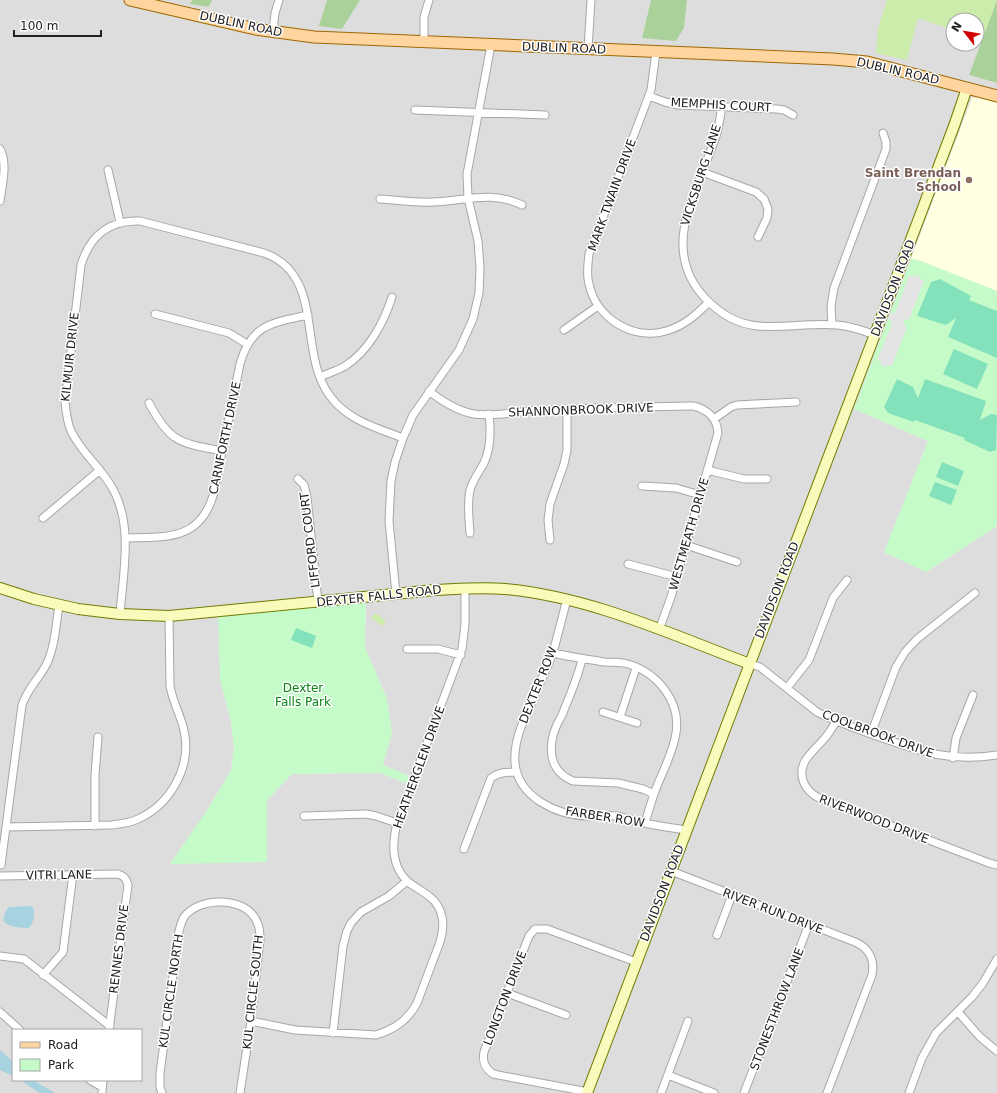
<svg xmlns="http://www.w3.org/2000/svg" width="997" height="1093" font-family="'DejaVu Sans',sans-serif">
  <rect width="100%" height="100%" fill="#f1eee7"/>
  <!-- residential -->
  <path fill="#dedddd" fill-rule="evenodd" d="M0,0h192l-2,3 19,4 3,-7h115l-7,26 33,-17 7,-9h291l-9,38 42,-10 3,-28h200l-9,28 40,-11 35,13v14h24v-5l5,2 -13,34 28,8v17l-25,-2 -118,311 74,32 -44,111 42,20 71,-46v567h-997zM366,602l-1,45 22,52 5,33 -9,33 29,12 -3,7 -29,-11 -88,1 -25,26v62l-59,-53 23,-39 3,-22 -3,-26zM13,1030h128v50h-128z"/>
  <!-- education -->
  <path fill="#ffffe2" d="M980,96l17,4v191l-79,-31 -7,-1 61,-161z"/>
  <!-- grass -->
  <path fill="#ccecac" d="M887,0h110l-15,41 -5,-2v-19h-24v10l-35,-12 -11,42 -31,-7 2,-25z
    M375,613l11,8 -4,5 -11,-8z"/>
  <!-- forest -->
  <path fill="#abd19b" d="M192,0h20l-3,7 -19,-3z
    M327,0h33l-18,29 -23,-3z
    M651,0h36l-3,28 -8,13 -34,-3z
    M997,0v83l-28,-8z"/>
  <!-- park -->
  <path fill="#c4fbc8" d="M911,259l7,1 79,31v235l-71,46 -42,-20 44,-111 -74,-32z
    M366,602l-1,45 22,52 5,33 -9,33 29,12 -3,7 -29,-11 -88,1 -25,26v62l-97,2 38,-55 23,-39 3,-22 -1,-9 -2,-17 -11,-43 -2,-62z"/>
  <!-- pitch -->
  <path fill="#83e1bc" d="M940,279l31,17 -2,4 28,11v47l-49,-21 8,-19 -10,7 -29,-9 14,-34z
    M954,349l34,15 -11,25 -34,-15z
    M897,379l16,8 5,11 7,-19 61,22 -6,19 11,-6 6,1 -1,35 -6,2 -26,-12 1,-2 -50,-18 -1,2 -26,-9 -4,-6z
    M942,462l22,9 -6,15 -22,-9z
    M935,482l22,8 -6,15 -22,-9z
    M296,628l20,8 -4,12 -21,-8z"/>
  <!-- parking -->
  <path fill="#e4e4e4" d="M909,275l5,2 1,-2 5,1v3l4,2 -15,39 -4,-1 -2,4 4,4 -15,39 -5,-1 -1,2 -5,-2v-3l-4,-2 15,-37 -1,-2 -3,-2 2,-6h5z"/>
  <!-- water -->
  <path fill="#a6d3df" d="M29,906l4,1c2,8 1,15 -4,21 -8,0 -19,-1 -25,-6 -1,-6 1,-10 5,-15z
    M0,1050l13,12v14l-13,-6z
    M20,1080h13l22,13h-15z"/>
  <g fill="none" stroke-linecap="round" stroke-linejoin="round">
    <!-- street casing -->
    <g stroke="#a7a7a7" stroke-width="9">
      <path id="street" d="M273,32l2,-19 4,-13
        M424,42v-25l5,-17
        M588,49l3,-49
        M656,52l-5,38 -62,164c-1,10 -3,20 0,30 7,34 44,57 77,47 18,-5 30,-16 43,-29
        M649,96l16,6 13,3 99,4 7,1 9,5
        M722,107c-2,10 -3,20 -6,29 -18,54 -58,112 -11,162 14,15 32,26 53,28 26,2 52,-3 79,-1 13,1 25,5 38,10
        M415,110l130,5
        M0,149c8,15 2,36 0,52
        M108,170l12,52
        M702,172l54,20 8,7 4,10 -1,9 -9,19
        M380,199c18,1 36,4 53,3 32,-1 58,-12 89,3
        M155,314l74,19 18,11
        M832,325l-1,-19 3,-18 52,-139v-7l-3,-9
        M564,330l34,-24
        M320,377c8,-4 17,-6 25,-11 24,-15 39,-44 47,-69
        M429,391c14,11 28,20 45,23 22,3 45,-3 67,-4 51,-2 102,-3 152,-4 14,3 24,12 25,27l-47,164 -12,33
        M149,403c21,40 31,40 73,48
        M714,419l17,-12 6,-2 59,-3
        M707,470l37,9h23
        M298,479l6,6 3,12 11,105
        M642,486l34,2 24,7
        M43,518l57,-48
        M470,533c-1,-14 -3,-29 0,-43 3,-10 9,-18 14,-27 7,-15 7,-32 5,-49
        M126,538c39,-1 73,3 87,-42l27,-132c11,-40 32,-41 68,-49
        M550,540l-2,-20 2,-16 14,-40 3,-14v-41
        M686,545l51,17
        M628,564l49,13
        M396,594l-7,-73 2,-40 4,-19 8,-24 10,-23 46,-65 14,-31 6,-26 1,-25 -2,-27 -10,-43 -1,-24 24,-129
        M567,599l-14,54 -32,74c-4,11 -7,23 -6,36 3,34 41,52 72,53 10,0 20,-1 30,0 9,2 18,5 27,7 14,3 28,5 42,7
        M120,614c3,-40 13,-86 -6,-123 -11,-22 -32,-37 -43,-60 -4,-9 -5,-19 -6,-29l16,-137c9,-29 27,-45 59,-44l124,32c62,22 33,100 66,143 17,24 47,32 73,42
        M407,649h31l23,6
        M553,653c17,4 34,6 51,9 8,0 17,0 24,2 30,9 53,38 48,69 -3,21 -15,41 -22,61 -3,9 -6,19 -9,29
        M582,659c-4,19 -13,38 -20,56 -3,5 -6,11 -8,17 -6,20 -3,40 19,49l45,2 25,6 11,5
        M750,664l10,3 57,45c17,9 36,15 54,22 46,16 76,29 126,21
        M787,688l22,-28 24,-62 14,-18
        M603,712l34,11
        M620,717l16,-49
        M837,721c-5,6 -8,13 -13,18 -6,7 -14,14 -19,22 -8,15 0,30 14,37l170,65 8,2
        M871,734l25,-67 9,-15 12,-13 58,-46
        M953,758l3,-20 17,-43
        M304,816l62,-2 10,2 21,7
        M95,826v-51l3,-38
        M6,827l105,-2c9,-1 19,-2 27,-6 31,-14 52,-49 47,-83 -2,-17 -12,-32 -15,-50l-1,-70
        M464,849l27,-71c8,-6 16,-6 26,-6
        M1,865l21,-160c6,-18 18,-27 25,-42 8,-17 9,-39 12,-58
        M671,871l184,71c14,6 20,18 17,33l-45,118
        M0,876l118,-2c6,2 8,4 10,11l-19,145
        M717,935l15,-40
        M0,956l24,3 86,67
        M43,975l20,-23 10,-78
        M507,993l59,22
        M0,1012l20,18
        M958,1012l22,25 17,14
        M251,1021l44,9 81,5c19,-6 32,-15 41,-32l23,-61c5,-16 4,-34 -10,-45 -7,-6 -16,-10 -23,-16 -16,-16 -15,-37 -10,-58l65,-174 3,-25v-35
        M333,1033l10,-87 4,-15 4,-8 10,-11 28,-16 18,-15
        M668,1075l46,18
        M90,1080l12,7
        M588,1092l-95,-18c-8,-6 -11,-12 -9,-22l45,-116 6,-7h12l89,33
        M102,1093l1,-13
        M162,1093l-2,-6v-14l19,-142c1,-5 3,-10 5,-14 14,-19 53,-20 68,-3 7,8 8,16 8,26l-9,81 -11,72
        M661,1093l27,-72
        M744,1093l65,-169
        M909,1093l13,-35 14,-25 36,-36 11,-14 14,-24"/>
    </g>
    <!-- secondary casing -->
    <g stroke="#707c02" stroke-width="12">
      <path id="secondary" d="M0,588l34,11 44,10 42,5 49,2 266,-26c24,-1 47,-3 70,-1 86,8 165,45 245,75
        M587,1093l367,-967 13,-38"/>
    </g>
    <!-- primary casing -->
    <g stroke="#9d6800" stroke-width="13">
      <path id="primary" d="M130,0l125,29 59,8 519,22 34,3 130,34"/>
    </g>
    <!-- street -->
    <use href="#street" stroke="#fff" stroke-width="7"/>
    <!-- secondary -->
    <use href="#secondary" stroke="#f8fbbb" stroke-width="10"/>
    <!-- primary -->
    <use href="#primary" stroke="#fed49f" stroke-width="11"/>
  </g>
  <!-- markers -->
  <circle fill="#8d6e63" stroke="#fff" stroke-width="1.5" cx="969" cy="180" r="4"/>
  <g text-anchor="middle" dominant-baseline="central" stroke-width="3" stroke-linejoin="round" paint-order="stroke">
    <!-- street labels -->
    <g font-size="12" fill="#202020" stroke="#fff">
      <text transform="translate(241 24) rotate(12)">DUBLIN ROAD</text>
      <text transform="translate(564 48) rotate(2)">DUBLIN ROAD</text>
      <text transform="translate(898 71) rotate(13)">DUBLIN ROAD</text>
      <text transform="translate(721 105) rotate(3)">MEMPHIS COURT</text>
      <text transform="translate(701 175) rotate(-72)">VICKSBURG LANE</text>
      <text transform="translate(612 195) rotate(-70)">MARK TWAIN DRIVE</text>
      <text transform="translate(893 288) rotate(-69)">DAVIDSON ROAD</text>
      <text transform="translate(70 357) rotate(-84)">KILMUIR DRIVE</text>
      <text transform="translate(581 410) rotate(-2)">SHANNONBROOK DRIVE</text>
      <text transform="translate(225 438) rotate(-78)">CARNFORTH DRIVE</text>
      <text transform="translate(689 534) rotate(-74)">WESTMEATH DRIVE</text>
      <text transform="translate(310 540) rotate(-97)">LIFFORD COURT</text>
      <text transform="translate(777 590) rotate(-69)">DAVIDSON ROAD</text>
      <text transform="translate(379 596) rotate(-6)">DEXTER FALLS ROAD</text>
      <text transform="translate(538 685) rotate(-68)">DEXTER ROW</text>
      <text transform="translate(878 734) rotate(20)">COOLBROOK DRIVE</text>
      <text transform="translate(419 767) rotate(-70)">HEATHERGLEN DRIVE</text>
      <text transform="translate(605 817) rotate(9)">FARBER ROW</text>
      <text transform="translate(874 819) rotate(21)">RIVERWOOD DRIVE</text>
      <text transform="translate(59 875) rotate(-1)">VITRI LANE</text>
      <text transform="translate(662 893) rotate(-69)">DAVIDSON ROAD</text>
      <text transform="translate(773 911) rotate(21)">RIVER RUN DRIVE</text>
      <text transform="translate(119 949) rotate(-83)">RENNES DRIVE</text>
      <text transform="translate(171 991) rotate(-82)">KUL CIRCLE NORTH</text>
      <text transform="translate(253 992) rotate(-84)">KUL CIRCLE SOUTH</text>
      <text transform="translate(505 998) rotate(-69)">LONGTON DRIVE</text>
      <text transform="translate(777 1009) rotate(-69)">STONESTHROW LANE</text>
    </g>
    <!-- education labels -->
    <g font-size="12" font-weight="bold" fill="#785e54" stroke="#fff" text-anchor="end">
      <text x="961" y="173">Saint Brendan<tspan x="961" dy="14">School</tspan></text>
    </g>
    <!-- park labels -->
    <g font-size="12" fill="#098413" stroke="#fff">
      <text x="303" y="688">Dexter<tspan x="303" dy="14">Falls Park</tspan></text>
    </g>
  </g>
  <!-- legend -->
  <rect x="12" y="1029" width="130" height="52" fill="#ffffff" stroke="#a6a6a6"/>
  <rect x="20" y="1042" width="20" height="6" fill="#fed49f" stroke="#a6a6a6"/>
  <text x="48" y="1049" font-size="12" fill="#202020">Road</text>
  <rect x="20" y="1059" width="20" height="12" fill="#c4fbc8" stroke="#a6a6a6"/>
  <text x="48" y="1069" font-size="12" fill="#202020">Park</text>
  <!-- north arrow -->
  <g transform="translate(965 32) rotate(301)"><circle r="19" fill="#ffffff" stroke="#a6a6a6"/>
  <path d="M0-3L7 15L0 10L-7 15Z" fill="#d10001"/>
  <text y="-6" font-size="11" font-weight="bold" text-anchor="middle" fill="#202020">N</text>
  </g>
  <!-- scale -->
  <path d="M14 30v6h87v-6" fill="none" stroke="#202020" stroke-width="2"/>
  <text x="20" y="30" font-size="12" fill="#202020" stroke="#ffffff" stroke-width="3" paint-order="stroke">100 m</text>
</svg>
